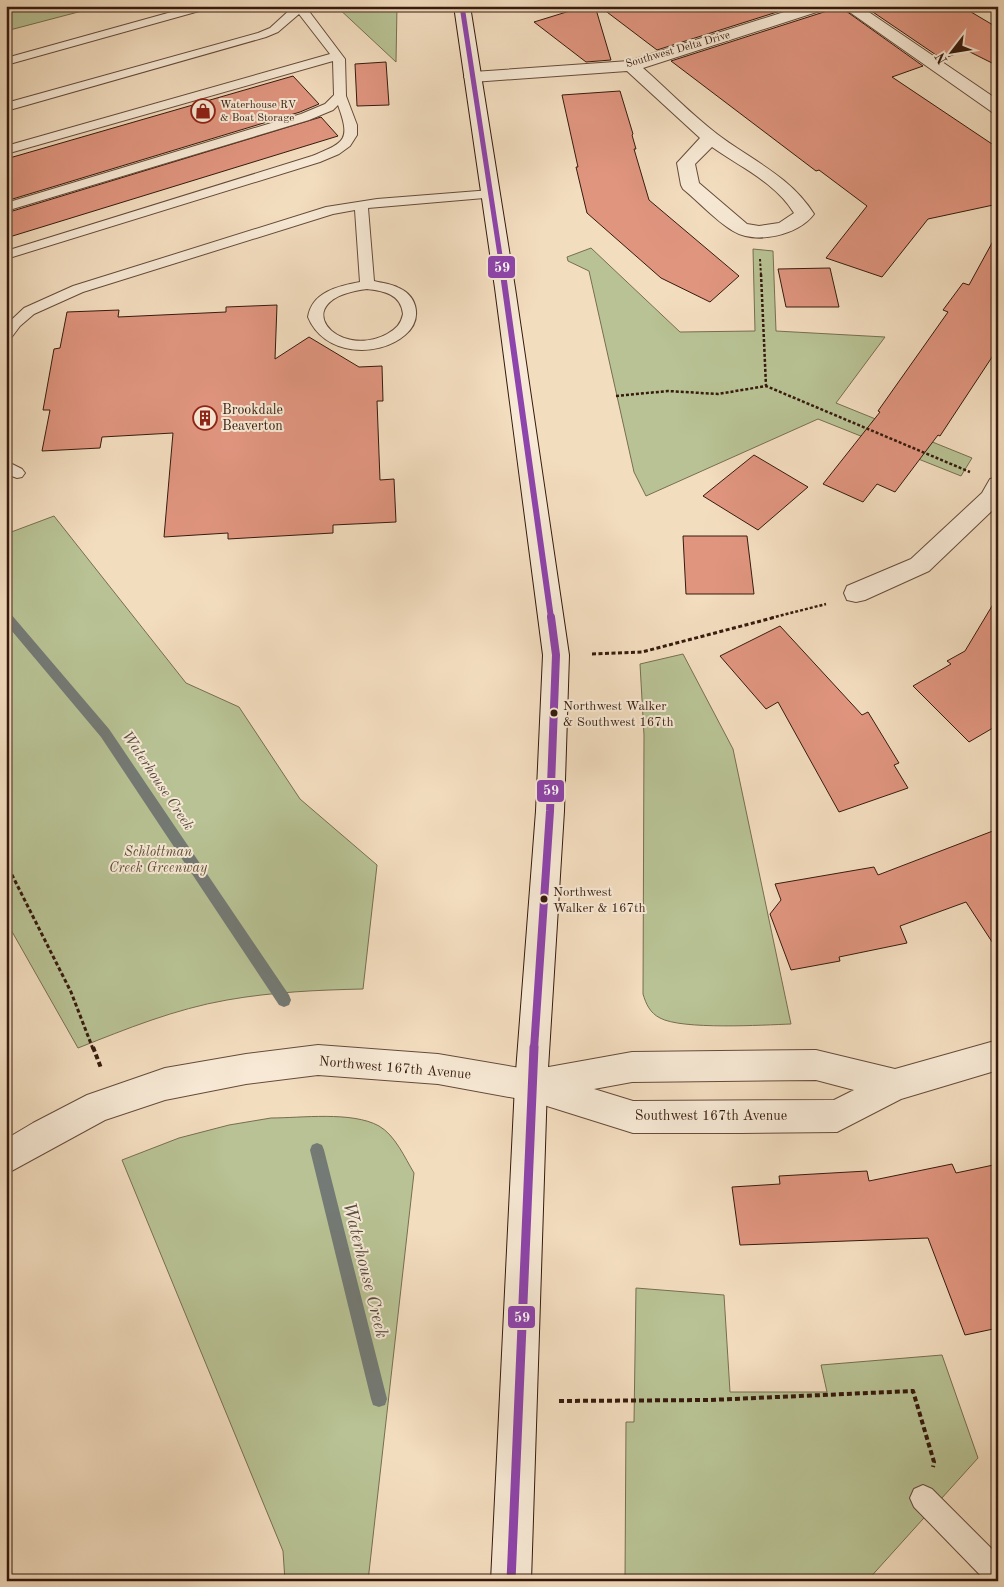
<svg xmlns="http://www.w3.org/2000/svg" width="1004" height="1587" font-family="'Old Standard TT',serif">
  <rect width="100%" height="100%" fill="#f3ddbf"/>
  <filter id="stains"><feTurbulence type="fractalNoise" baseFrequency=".004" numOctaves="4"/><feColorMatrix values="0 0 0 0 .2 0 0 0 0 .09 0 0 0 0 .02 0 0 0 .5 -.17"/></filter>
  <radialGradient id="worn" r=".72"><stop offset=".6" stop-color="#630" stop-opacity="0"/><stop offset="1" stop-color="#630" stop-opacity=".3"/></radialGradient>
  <!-- green -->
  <path fill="#b8c294" stroke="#776e50" d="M6,6h95l-95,25z
    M336,6h61l-1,56z
    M591,248l89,84 75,-1 -2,-82 20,2 3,80 109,6 -49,66 136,55 -11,18 -143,-57 -172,77 -12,-24 -45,-201 -21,-10 -1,-4z
    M54,516l132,167 53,24 61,92 77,66 -14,124c-45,1 -91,3 -136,11 -52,9 -101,29 -149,48l-72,-127v-387z
    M683,654l50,95 58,275c-28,1 -109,6 -131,-6 -10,-5 -14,-14 -17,-24l1,-259 -4,-71z
    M271,1118c30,0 81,-7 108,8 16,9 26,32 35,47l-46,408h-83l-2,-30 -161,-391 57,-22 50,-13z
    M636,1288l88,7 6,97h97l-6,-27 121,-10 36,103 -111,123h-242l1,-159h8z"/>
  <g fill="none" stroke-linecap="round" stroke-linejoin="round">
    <!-- stream -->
    <path fill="#747a75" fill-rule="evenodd" d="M6,612l4,1 99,116 180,266 2,5 -2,5 -5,2 -5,-2 -178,-268 -95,-113z
      M317,1143l5,2 2,5 63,249 -2,6 -6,2 -6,-2 -2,-6 -61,-249 2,-5z"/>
  </g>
  <!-- building -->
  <path fill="#e0957f" stroke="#361a0d" d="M586,6h9l16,54 -25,2 -52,-40z
    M599,6h197l-139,44z
    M830,6h9l84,60 -31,11 106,71v56l-70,15 -46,58 -56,-19 41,-52 -48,-36 -3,1 -145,-110 156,-50z
    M864,6h97l37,22v38l-32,-16 -24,9z
    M386,62l3,43 -32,1 -2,-42z
    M293,76l26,28 -19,8 -294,89v-42z
    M620,91l13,43 -1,1 4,14h-2l15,51 90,76 -29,26 -49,-24 -74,-65 -11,-46h2l-16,-72z
    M321,117l17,19 -332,102v-25z
    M998,232v116l-58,88 -2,-1 -43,57 -18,-8 -14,18 -40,-18 57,-72 -2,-1 70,-99 -5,-2 20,-27 6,2z
    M830,268l9,39h-53l-8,-38z
    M277,305l-2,54 34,-22 50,30 23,-1 1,35h-6l3,79 14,-1 2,43 -63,3v8l-105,6v-6l-64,4 9,-104 -71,4 -2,11 -58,3 8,-41h-7l11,-61 6,-1 7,-36 52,-2 -1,7 108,-5v-5z
    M754,455l54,32 -50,43 -55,-34z
    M683,536h64l7,58h-68z
    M998,596v129l-29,17 -56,-56 38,-22 -4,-3 18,-10z
    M780,626l82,89 6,-3 31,51 -5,2 14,23 -69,24 -61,-110 -12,7 -46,-53z
    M998,829v122l-32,-49 -66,24 7,17 -68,14 1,4 -49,9 -21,-56 11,-14 -6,-16 99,-17 4,8z
    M952,1164l4,9 42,-9v164l-33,7 -37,-97 -188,7 -8,-58 48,-3 -1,-8 88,-5 2,10z"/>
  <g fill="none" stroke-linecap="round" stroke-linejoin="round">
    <!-- service casing -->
    <g stroke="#654b3a" stroke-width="2">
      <path id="service" d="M193,6h18l-1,2 -204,57v-7z
        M294,6h11l40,53 1,37 11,29v10l-7,11 -11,8 -19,8 -314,97v-8l306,-95c33,-14 39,-15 26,-51l-5,5 -24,10 -303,91v-8l295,-89 24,-10 9,-9 -1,-34 -327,93v-8l324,-92 -31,-40 -21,18 -12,5 -260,74v-8l252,-70 12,-5z
        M491,190l6,4 -1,3 -128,11 6,73c8,2 18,3 25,7 20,9 23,33 6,47 -28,24 -82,20 -97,-18 4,-25 30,-31 52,-35l-5,-72 -22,4 -250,78 -49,22 -14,12 -9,12 -5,1v-14l18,-17 49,-22 253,-79 51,-8zM367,289c17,2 34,5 36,25 -2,10 -7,15 -16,20 -51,27 -103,-35 -20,-45z
        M6,461l16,8 3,4 -3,4 -5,1 -11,-4z
        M923,1485l9,4 66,66v26h-12l-72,-74 -4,-9 4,-9z"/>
    </g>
    <!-- minor casing -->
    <g stroke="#654b3a" stroke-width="2">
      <path id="minor" d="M803,6h25l-2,3 -183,59c25,22 48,46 74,66 34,26 73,42 97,80 -15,21 -58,31 -81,17 -18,-11 -34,-29 -50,-42l-2,-4 -4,-22 23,-25 -73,-67 -154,11 -6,-1 -3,-4 3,-4 6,-1 156,-11zM712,147c28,20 63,35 82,66l-15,10 -20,3 -12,-2 -48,-41 -4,-19z
        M841,6h19l138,94v13l-6,-1z
        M998,477v28l-69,66 -64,29 -9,2 -9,-2 -3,-7 3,-7 64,-27 71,-66 8,-14z
        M998,1040v30l-97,29 -64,33 -96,1h-108l-102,-32 -93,-17 -120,-9 -72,9 -81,16 -60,20 -99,54v-35l27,-16 54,-28 78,-27 81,-14 72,-9 120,9 94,16 100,-18 184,-2 79,19zM816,1080l38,10 -20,10 -201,1 -39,-12 38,-7z"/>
    </g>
    <!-- secondary casing -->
    <g stroke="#361a0d" stroke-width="2">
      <path id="secondary" d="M454,6h16l45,282 54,367 -5,156 -17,274 -16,496h-40l24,-496 21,-274 7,-156 -48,-367z"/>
    </g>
    <!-- path-far3 -->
    <path stroke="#361a0d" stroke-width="2" stroke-dasharray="2.5 2" stroke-linecap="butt" d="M760,259l1,16"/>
    <!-- path-far2 -->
    <path stroke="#361a0d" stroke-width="2.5" stroke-dasharray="3 2" stroke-linecap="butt" d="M761,274l5,112
      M616,396l52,-5 50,3 48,-8 204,86
      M771,618l55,-14"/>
    <!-- path-far1 -->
    <path stroke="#361a0d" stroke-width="3" stroke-dasharray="4 2.5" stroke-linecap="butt" d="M592,654l50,-2 134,-35
      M6,863l65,129 22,57"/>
    <!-- path -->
    <path stroke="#361a0d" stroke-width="4" stroke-dasharray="5 3" stroke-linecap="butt" d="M93,1047l8,21
      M559,1401l151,-1 203,-9 21,71 -1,5"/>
    <!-- service -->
    <use href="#service" fill="#f7e9d5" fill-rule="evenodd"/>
    <!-- minor -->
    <use href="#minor" fill="#f7e9d5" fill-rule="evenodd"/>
    <!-- secondary -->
    <use href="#secondary" fill="#f7e9d5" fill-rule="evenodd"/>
    <!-- bus-1-far3 casing -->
    <g stroke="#f7e9d5" stroke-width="8">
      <path id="bus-1-far3" d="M462,6l41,269"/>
    </g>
    <!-- bus-1-far2 casing -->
    <g stroke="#f7e9d5" stroke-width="9">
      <path id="bus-1-far2" d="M503,274l48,344"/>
    </g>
    <!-- bus-1-far1 casing -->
    <g stroke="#f7e9d5" stroke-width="11">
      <path id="bus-1-far1" d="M534,1049l16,-238 6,-156 -5,-38"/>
    </g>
    <!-- bus-1 casing -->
    <g stroke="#f7e9d5" stroke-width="13">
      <path id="bus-1" d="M511,1581l23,-534"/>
    </g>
    <!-- bus-1-far3 -->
    <use href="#bus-1-far3" stroke="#8e44ad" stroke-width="5"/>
    <!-- bus-1-far2 -->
    <use href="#bus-1-far2" stroke="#8e44ad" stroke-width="6"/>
    <!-- bus-1-far1 -->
    <use href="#bus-1-far1" stroke="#8e44ad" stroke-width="8"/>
    <!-- bus-1 -->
    <use href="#bus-1" stroke="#8e44ad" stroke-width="9"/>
  </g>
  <!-- icons -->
  <defs>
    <g id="shop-ring" transform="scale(1.25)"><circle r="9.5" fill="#f7e9d5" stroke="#8f2418" stroke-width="1.5"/><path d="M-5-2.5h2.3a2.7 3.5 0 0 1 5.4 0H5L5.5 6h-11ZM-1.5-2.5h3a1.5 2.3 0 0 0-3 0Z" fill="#8f2418"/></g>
    <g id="building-ring" transform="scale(1.25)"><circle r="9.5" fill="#f7e9d5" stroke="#8f2418" stroke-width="1.5"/><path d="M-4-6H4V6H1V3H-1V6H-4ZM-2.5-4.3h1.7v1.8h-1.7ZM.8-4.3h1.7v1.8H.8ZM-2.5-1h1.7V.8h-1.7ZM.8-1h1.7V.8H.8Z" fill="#8f2418"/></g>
  </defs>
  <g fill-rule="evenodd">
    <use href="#shop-ring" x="203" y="111"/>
    <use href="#building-ring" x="205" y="418"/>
  </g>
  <!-- markers -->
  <g fill="#361a0d" stroke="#f7e9d5" stroke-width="2">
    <circle cx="554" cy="713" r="4.5"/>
    <circle cx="544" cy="899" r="4.5"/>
  </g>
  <g text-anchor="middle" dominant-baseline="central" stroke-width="4" stroke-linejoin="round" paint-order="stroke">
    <!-- far-street labels -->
    <g font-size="11" fill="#361a0d" stroke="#f7e9d5">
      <text transform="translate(678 50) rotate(-16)">Southwest Delta Drive</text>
    </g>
    <!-- far-poi labels -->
    <g font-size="11" fill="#361a0d" stroke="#f7e9d5" text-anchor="start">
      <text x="220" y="105">Waterhouse RV<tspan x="220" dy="13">&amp; Boat Storage</tspan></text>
    </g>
    <!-- bus labels -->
    <g font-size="13" fill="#361a0d" stroke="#f7e9d5" text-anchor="start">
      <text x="563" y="706">Northwest Walker<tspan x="563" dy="16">&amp; Southwest 167th</tspan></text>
      <text x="553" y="892">Northwest<tspan x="553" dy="16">Walker &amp; 167th</tspan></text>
    </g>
    <!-- poi labels -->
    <g font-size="14" fill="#361a0d" stroke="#f7e9d5" text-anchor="start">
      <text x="222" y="410">Brookdale<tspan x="222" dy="16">Beaverton</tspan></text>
    </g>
    <!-- park labels -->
    <g font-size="14" font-style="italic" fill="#5d4c36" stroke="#f7e9d5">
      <text x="158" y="852">Schlottman<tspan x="158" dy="16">Creek Greenway</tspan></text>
    </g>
    <!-- street labels -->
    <g font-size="14" fill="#361a0d" stroke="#f7e9d5">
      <text transform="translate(395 1068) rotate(5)">Northwest 167th Avenue</text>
      <text x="711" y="1116">Southwest 167th Avenue</text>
    </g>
    <!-- water labels -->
    <g font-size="15" font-style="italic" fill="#554a41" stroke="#f7e9d5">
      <text transform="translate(157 781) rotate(56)">Waterhouse Creek</text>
    </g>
    <!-- near-water labels -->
    <g font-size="18" font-style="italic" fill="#554a41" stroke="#f7e9d5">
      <text transform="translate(365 1270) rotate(76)">Waterhouse Creek</text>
    </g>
  </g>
  <g stroke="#f7e9d5" stroke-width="2">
    <rect x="487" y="255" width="29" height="24" rx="5" fill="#8e44ad"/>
    <rect x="536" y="779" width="29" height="24" rx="5" fill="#8e44ad"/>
    <rect x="507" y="1305" width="29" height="24" rx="5" fill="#8e44ad"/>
  </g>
  <g font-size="14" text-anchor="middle" font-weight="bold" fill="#fff">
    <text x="502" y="272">59</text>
    <text x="551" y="795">59</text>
    <text x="522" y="1322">59</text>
  </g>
  <!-- margin -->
  <rect width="1004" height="1587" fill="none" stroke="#f3ddbf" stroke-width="25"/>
  <rect x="8" y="8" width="989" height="1572" fill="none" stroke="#361a0d" stroke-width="2.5"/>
  <rect x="12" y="12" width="979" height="1562" fill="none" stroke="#361a0d"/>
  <!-- north arrow -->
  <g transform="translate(952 52) rotate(239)" stroke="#f7e9d5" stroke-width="4" paint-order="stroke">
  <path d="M0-4L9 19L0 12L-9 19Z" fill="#361a0d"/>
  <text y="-8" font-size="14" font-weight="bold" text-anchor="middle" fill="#361a0d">N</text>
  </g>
  <rect width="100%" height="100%" filter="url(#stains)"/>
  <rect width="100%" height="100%" fill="url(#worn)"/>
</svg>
